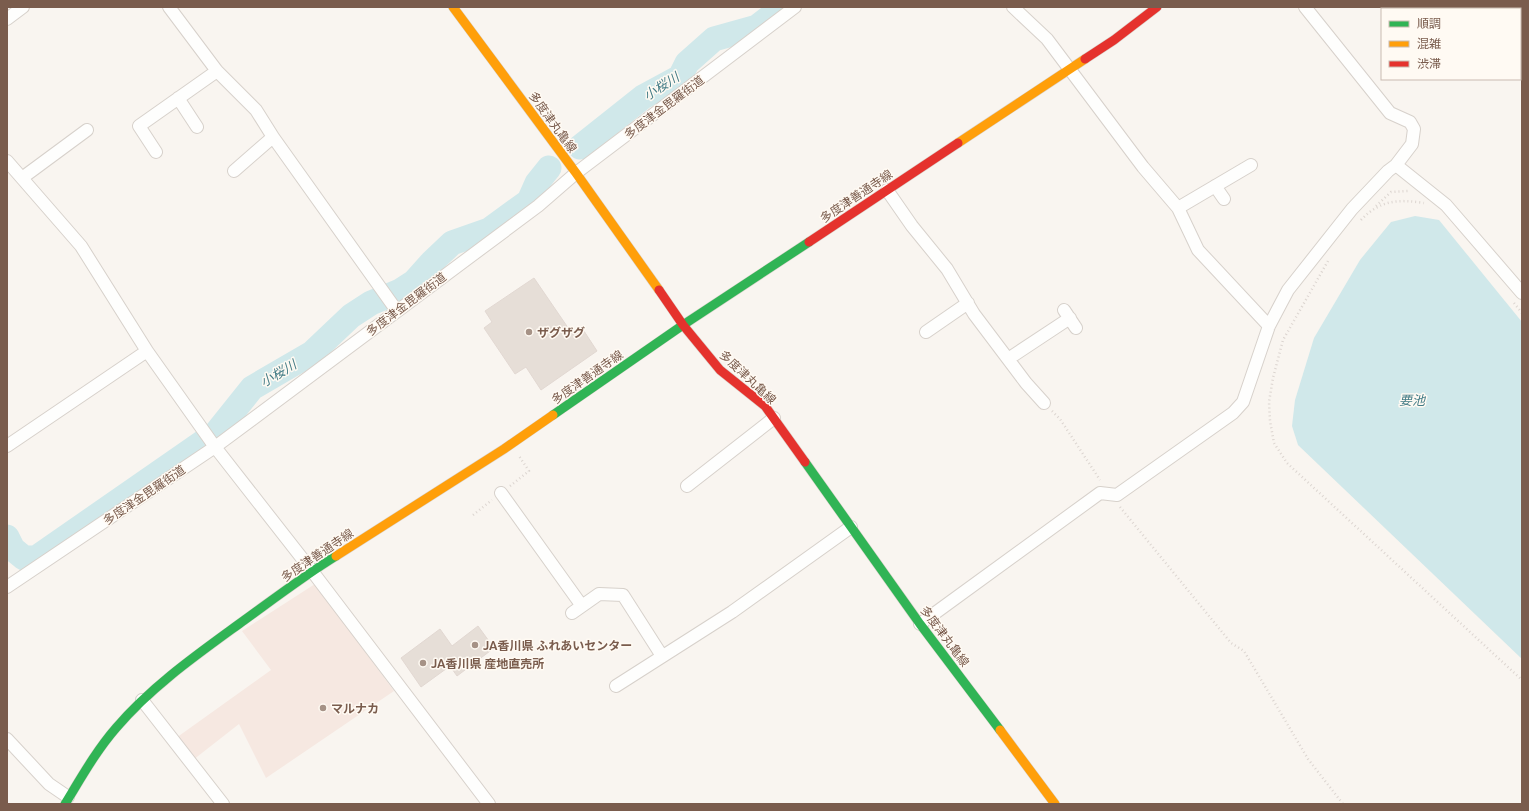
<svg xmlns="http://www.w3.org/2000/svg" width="1529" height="811" font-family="Ubuntu,'Noto Sans JP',sans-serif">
  <rect width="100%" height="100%" fill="#f9f5f0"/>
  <!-- commercial -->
  <path fill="#f6e8e1" d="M315,584l79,107 -128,87 -27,-54 -46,36 -17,-22 95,-68 -29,-39z"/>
  <!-- water -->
  <path fill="#d0e8ea" d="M1415,216l24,4 83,102v337l-224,-214 -6,-19 3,-26 19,-62 46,-78 31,-38z"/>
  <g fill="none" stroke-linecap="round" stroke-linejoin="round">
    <!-- river -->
    <path stroke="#d0e8ea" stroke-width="25" d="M580,147l63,-50 37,-20 7,-14 27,-24 43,-12 26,-20
      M7,537l6,12 11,9h12l180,-125 36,-45 60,-35 39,-37 20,-13 29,-12 14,-9 18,-20 20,-19 37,-13 40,-29 8,-18 12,-15"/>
  </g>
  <!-- building -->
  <path fill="#e6ded7" stroke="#e2d8d2" d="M534,278l39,57 9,-7 15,23 -56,39 -15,-23 -11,7 -31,-46 8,-6 -7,-11z
    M478,626l16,22 -37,28 -7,-10 -29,21 -20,-29 39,-29 12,17z"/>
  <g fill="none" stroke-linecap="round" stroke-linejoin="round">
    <!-- street casing -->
    <g stroke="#d7d1cb" stroke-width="14">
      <path id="street" d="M169,7l48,64 39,39 17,27 124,174
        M1013,7l34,32 96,128 35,41 20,42 71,76
        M7,19l16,-12
        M178,98l19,29
        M156,152l-17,-26 78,-55
        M7,161l74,85 66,105 68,96 97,124 177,233
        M1396,165l50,40 76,88
        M234,171l39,-34
        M22,178l65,-48
        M1215,186l9,13
        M887,190l25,36 35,43 27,45 52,69 18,20
        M1178,208l73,-43
        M1064,310l12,18
        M926,332l42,-29
        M1008,359l62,-41
        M7,446l140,-95
        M687,486l87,-68
        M501,493l81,113
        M7,587l208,-140 323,-241 38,-33 219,-166
        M572,613l27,-19 24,1 39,61
        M920,624l180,-131 17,2 116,-82 10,-11 26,-76 19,-36 64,-81 36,-38 8,-6 16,-21 2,-15 -4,-7 -20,-9 -85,-106
        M616,686l116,-74 119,-85
        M142,700l81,104
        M7,739l42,45 19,13"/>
    </g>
    <!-- fast casing -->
    <g stroke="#d9d2cb" stroke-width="10">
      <path id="fast" d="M553,415l130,-90 126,-83
        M805,462l115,162 80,106
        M65,804c16,-26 31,-53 51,-76 35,-41 79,-72 123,-104 32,-23 63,-47 97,-68"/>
    </g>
    <!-- slow casing -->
    <g stroke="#d9d2cb" stroke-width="10">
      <path id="slow" d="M453,7l123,166 83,117
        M958,143l127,-84
        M336,556l168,-107 49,-34
        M1000,730l55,74"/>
    </g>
    <!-- jam casing -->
    <g stroke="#d9d2cb" stroke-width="10">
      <path id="jam" d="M1085,59l29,-19 43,-33
        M809,242l149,-99
        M659,290l24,35 37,45 45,36 40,56"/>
    </g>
    <!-- path -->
    <path stroke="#dcd5d0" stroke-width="2.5" stroke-dasharray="1 3" stroke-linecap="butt" d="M1376,206l15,-14 17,-1
      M1361,220c19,-20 37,-21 63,-17
      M1328,261l-45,79 -10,38 -4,24 1,19 4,22 13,20 235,217
      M1514,303l8,10
      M1052,411l8,8 40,61
      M510,486l19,-15 -10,-15
      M1120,507l111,136 13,8 64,108 35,45
      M473,515l19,-15"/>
    <!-- street -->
    <use href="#street" stroke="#fefefd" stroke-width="12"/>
    <!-- fast -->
    <use href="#fast" stroke="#30b455" stroke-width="9"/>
    <!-- slow -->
    <use href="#slow" stroke="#ff9f0a" stroke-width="9"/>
    <!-- jam -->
    <use href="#jam" stroke="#e5322d" stroke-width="9"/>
  </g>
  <!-- markers -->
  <g fill="#a69286" stroke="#fffaf3" stroke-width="1.5">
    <circle cx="529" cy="332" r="4"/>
    <circle cx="475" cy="645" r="4"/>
    <circle cx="423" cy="663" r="4"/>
    <circle cx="323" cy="708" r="4"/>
  </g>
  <g text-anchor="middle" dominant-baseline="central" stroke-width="3" stroke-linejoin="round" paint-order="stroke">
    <!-- street labels -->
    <g font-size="12" fill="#7a5c4d" stroke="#fffaf3">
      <text transform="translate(664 107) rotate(-37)">多度津金毘羅街道</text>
      <text transform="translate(553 122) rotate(54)">多度津丸亀線</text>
      <text transform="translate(856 196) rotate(-34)">多度津善通寺線</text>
      <text transform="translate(406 304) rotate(-37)">多度津金毘羅街道</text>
      <text transform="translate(587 377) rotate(-35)">多度津善通寺線</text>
      <text transform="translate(748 377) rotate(43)">多度津丸亀線</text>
      <text transform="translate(144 495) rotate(-34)">多度津金毘羅街道</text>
      <text transform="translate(317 555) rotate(-34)">多度津善通寺線</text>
      <text transform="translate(945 636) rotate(53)">多度津丸亀線</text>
    </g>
    <!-- poi labels -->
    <g font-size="12" font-weight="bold" fill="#7a5c4d" stroke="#fffaf3" text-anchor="start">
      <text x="537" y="332">ザグザグ</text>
      <text x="483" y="645">JA香川県 ふれあいセンター</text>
      <text x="431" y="663">JA香川県 産地直売所</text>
      <text x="331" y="708">マルナカ</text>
    </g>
    <!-- water labels -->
    <g font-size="13" font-style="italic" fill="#437c86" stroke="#fffaf3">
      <text transform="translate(661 86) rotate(-33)">小桜川</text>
      <text transform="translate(278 373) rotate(-31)">小桜川</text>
      <text x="1412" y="400">要池</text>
    </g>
  </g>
  <!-- border -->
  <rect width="1529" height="811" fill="none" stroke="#7a5c4d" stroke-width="16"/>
  <!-- legend -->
  <rect x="1381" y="8" width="140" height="72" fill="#fffaf3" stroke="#cabbb1"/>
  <rect x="1389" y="21" width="20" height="6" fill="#30b455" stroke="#cabbb1"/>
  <text x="1417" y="28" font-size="12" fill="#7a5c4d">順調</text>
  <rect x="1389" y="41" width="20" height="6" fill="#ff9f0a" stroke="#cabbb1"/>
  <text x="1417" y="48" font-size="12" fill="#7a5c4d">混雑</text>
  <rect x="1389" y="61" width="20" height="6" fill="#e5322d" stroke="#cabbb1"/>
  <text x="1417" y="68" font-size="12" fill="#7a5c4d">渋滞</text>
</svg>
